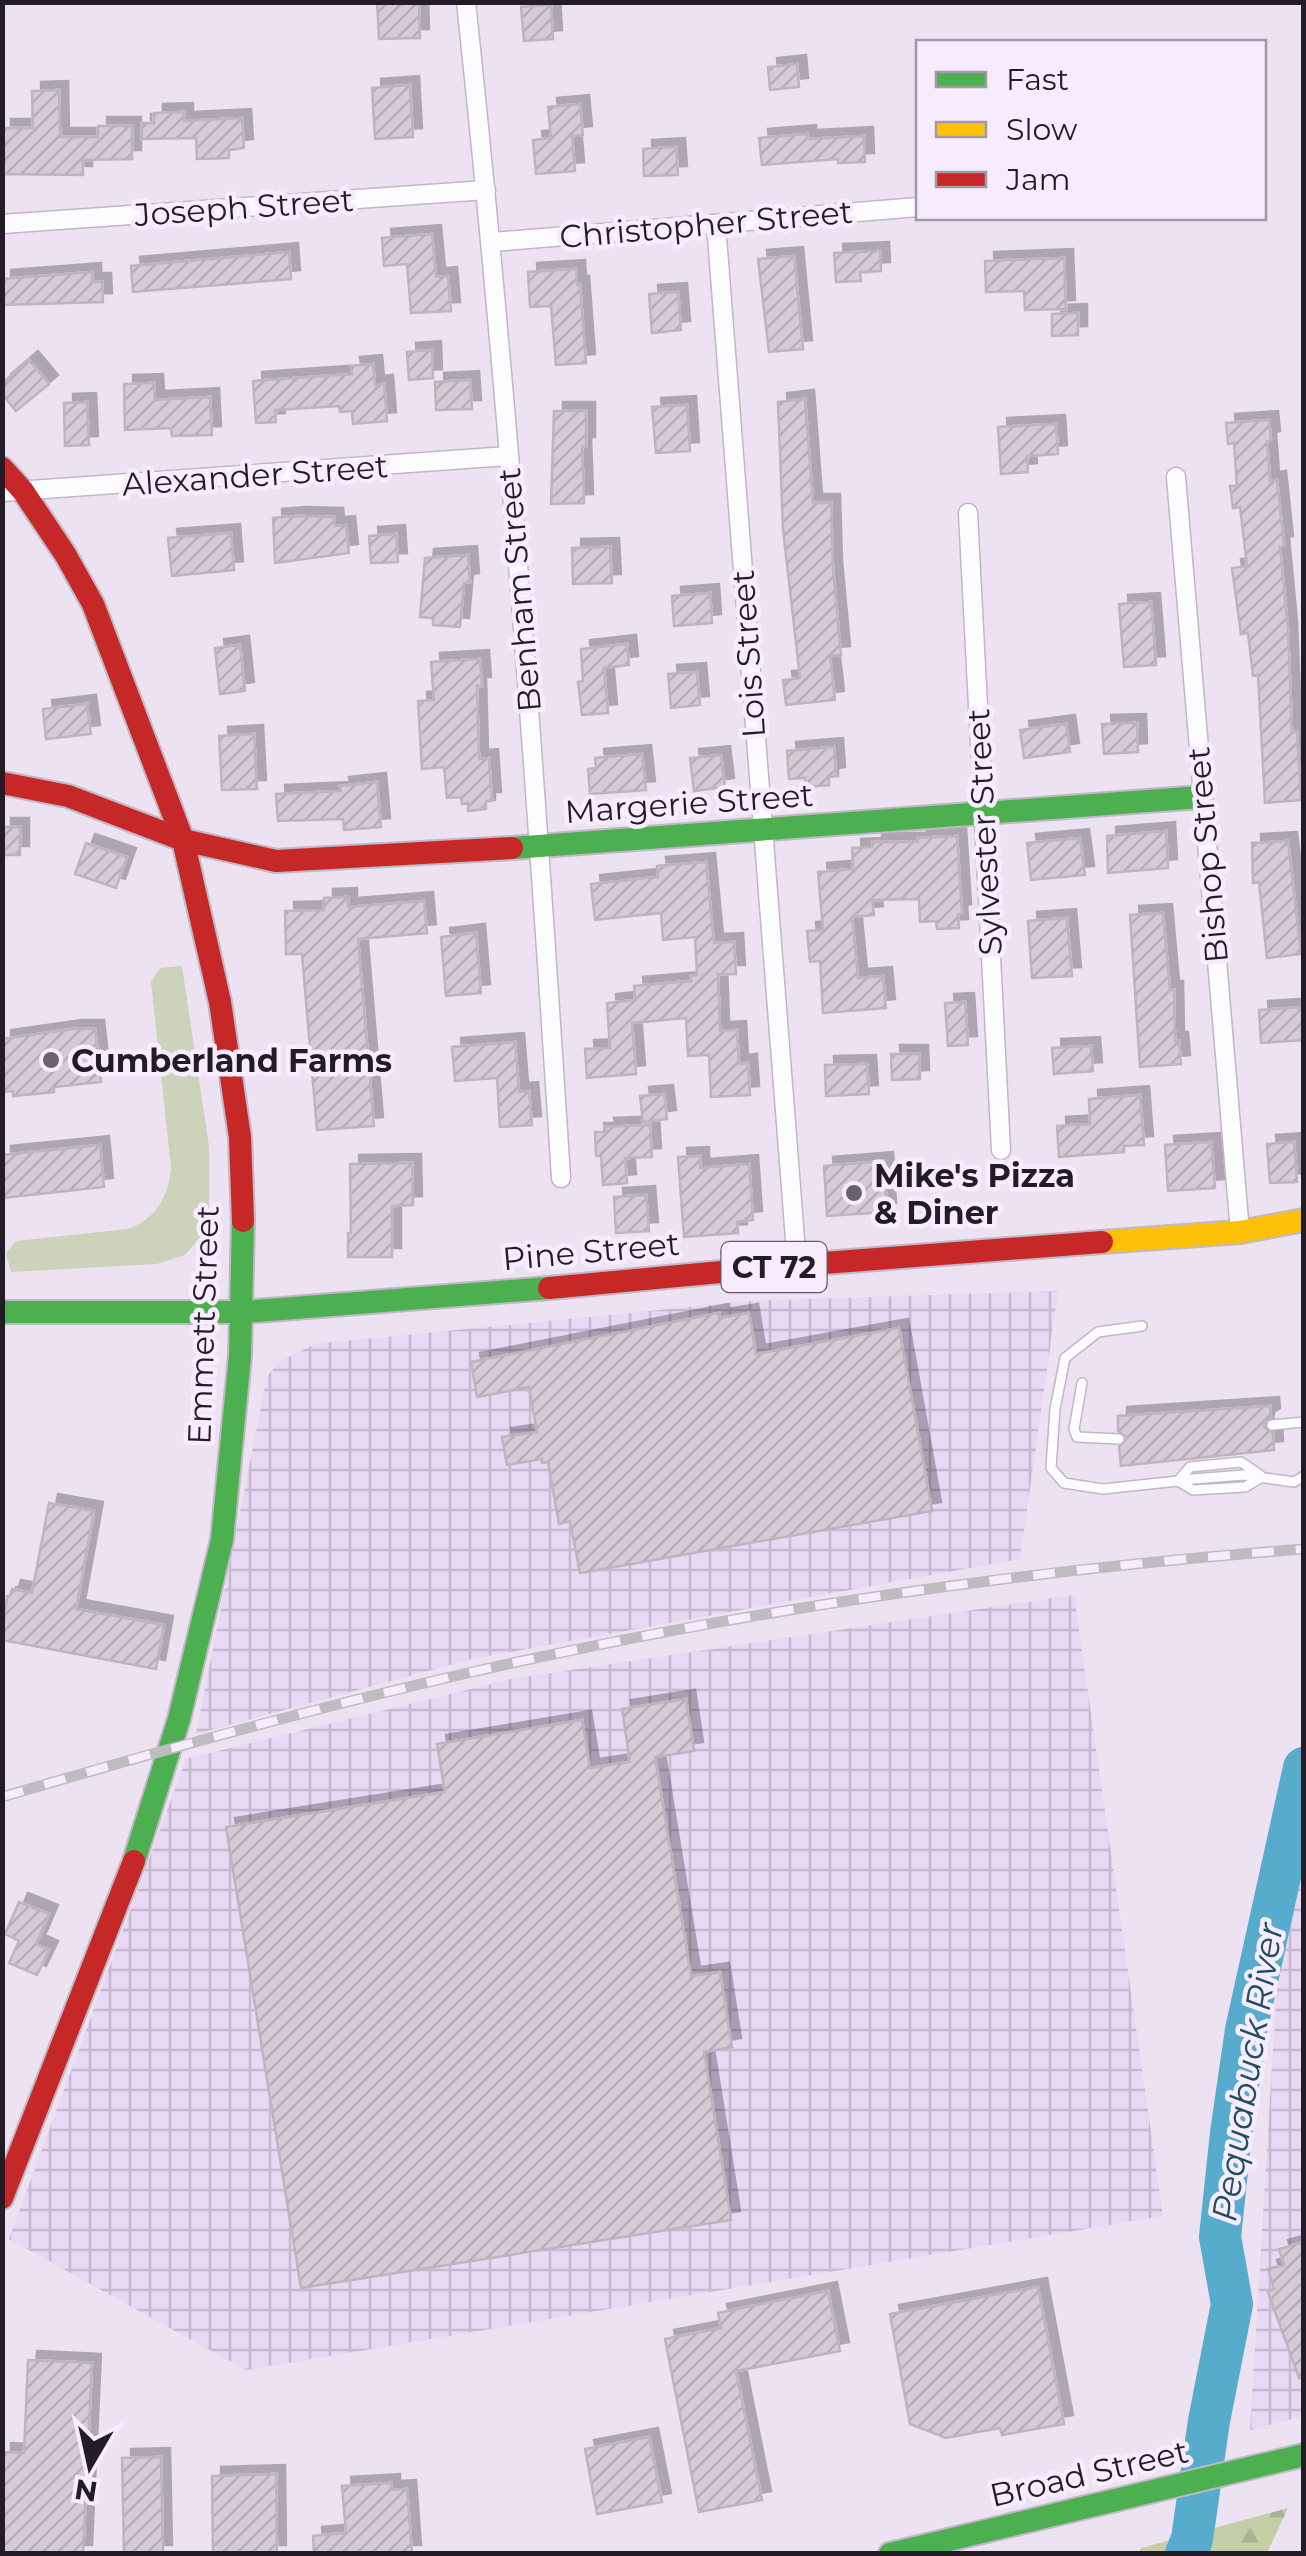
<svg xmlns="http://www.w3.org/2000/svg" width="1306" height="2556" font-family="Montserrat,sans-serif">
  <defs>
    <pattern id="industrial-grid" width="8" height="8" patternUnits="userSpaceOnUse" patternTransform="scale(2.5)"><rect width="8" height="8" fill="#e8d8f3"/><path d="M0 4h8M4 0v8" fill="none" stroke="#c7b9d0"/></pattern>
    <pattern id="forest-firs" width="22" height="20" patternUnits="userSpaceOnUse" patternTransform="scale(2.5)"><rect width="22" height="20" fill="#c4cfa8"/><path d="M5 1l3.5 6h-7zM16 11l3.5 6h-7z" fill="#a8b191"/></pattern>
    <pattern id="building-hatch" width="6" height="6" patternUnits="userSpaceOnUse" patternTransform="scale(2.5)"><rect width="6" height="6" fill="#d5cbd6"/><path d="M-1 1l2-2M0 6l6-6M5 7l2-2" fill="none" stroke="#b7aeb8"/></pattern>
    <filter id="shadow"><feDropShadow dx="9" dy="-9" stdDeviation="0" flood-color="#0004"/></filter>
  </defs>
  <rect width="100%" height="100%" fill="#ece2f2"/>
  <!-- industrial -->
  <path fill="url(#industrial-grid)" d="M1058,1291l-38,268 -548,100 -276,75 71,-357 12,-15 36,-18 435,-43z
    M1074,1595l89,621 -917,154 -237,-131 177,-480 325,-80z
    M1303,1869v547l-53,14 28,-464z"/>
  <!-- grass -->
  <path fill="#ccd3ba" d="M182,966l27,180v65l-7,24 -17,20 -28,9 -146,8 -5,-19 10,-12 111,-12c29,-9 42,-33 44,-62l-20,-185 9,-14z"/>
  <!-- forest -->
  <path fill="url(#forest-firs)" d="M1288,2508l-21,45h-128l2,-5z"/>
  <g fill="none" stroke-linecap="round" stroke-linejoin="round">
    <!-- river -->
    <path stroke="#57abcc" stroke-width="42" d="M1186,2554l6,-15 17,-118 23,-117 -12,-67 11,-104 15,-103 58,-262"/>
  </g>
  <!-- building -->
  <path fill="url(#building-hatch)" stroke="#beb3be" stroke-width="2.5" filter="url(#shadow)" d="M377,2l42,2 1,34 -41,1z
    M551,5l2,34 -29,2 -3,-34z
    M797,64l2,23 -29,3 -2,-23z
    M410,85l3,52 -38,2 -3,-51z
    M59,90l1,47h38v-11h34v33l-49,1v15l-81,-1v-46h31l-1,-37z
    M580,104l3,31 -11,1 3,35 -39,3 -3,-34 18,-2 -3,-31z
    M184,112v9l58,-3 2,30 -15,2v8l-32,1 -1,-21 -54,1v-16h12v-10z
    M807,134v5l57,-3 1,26 -27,1v-4l-76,6 -3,-27z
    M676,147l2,28 -34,1 -1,-27z
    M432,234l4,43 12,-1 3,35 -40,2 -4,-49 -23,2 -2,-28z
    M880,251l1,20 -21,1 1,9 -25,1 -2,-29z
    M289,252l2,27 -158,13 -2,-26z
    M794,256l9,93 -34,3 -11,-93z
    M1064,258l2,51 -41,1 -1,-19 -38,1 -1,-31z
    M576,269l1,16h3l6,78 -30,2 -5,-59 -21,1 -2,-35z
    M92,272v10h10l1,20 -101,3v-26z
    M678,292l3,38 -29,3 -3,-39z
    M1078,313v22l-26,1v-22z
    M432,350l1,28 -24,2 -2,-28z
    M29,360l20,24 -33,27 -14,-17v-11z
    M373,364l2,21 9,-1 3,37 -34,3 -1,-13 -12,1 -1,-6 -64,4 1,12 -20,1 -3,-42 99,-7 -1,-8z
    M470,380l2,29 -36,1 -1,-28z
    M154,383l1,17 55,-3 2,38 -40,1 -1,-8 -46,2 -1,-46z
    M805,399l8,104h18l2,66 8,86 -11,1 5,44 -49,5 -3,-25 17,-2 -17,-149 -5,-127z
    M87,402l2,43 -24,1 -1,-43z
    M687,405l3,46 -34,2 -4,-46z
    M554,411h32v35h-4l2,57 -33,1z
    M1269,420l2,20 -4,1 3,40 7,-1 7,65 -4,1 8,84 4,102h5l4,68 -36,3 -7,-128 -5,1 -5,-43 -7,1 -9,-66 15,-2 -7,-59 -7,1 -3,-22h7l-3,-43 -6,1 -2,-21z
    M1056,424l2,30 -31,2 1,16 -27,2 -3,-47z
    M297,516l37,1 1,9 11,-1 3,28 -74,10 -2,-45z
    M231,533l3,37 -62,6 -4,-38z
    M396,534l2,28 -27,1 -2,-27z
    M610,547l2,36 -39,1 -1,-36z
    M468,555l2,27 -6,1 -4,44 -27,-2v-7l-13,-1 5,-59z
    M710,593l2,30 -38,3 -2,-30z
    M1151,602l5,63 -32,2 -5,-63z
    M627,644l2,21 -25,3 4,45 -26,2 -4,-33 5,-1 -2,-32z
    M240,645l5,46 -25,3 -5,-46z
    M480,659l2,27h-5l2,73 10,-1 3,43h-6v8l-18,2v-8l-6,1 -1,-7 -14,1 -3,-31 -22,2 -4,-68 16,-1 -3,-38z
    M697,672l3,33 -29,3 -3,-34z
    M87,704l4,30 -45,5 -3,-30z
    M1137,723l1,29 -34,2 -2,-30z
    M1066,724l4,28 -46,6 -4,-28z
    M254,734l3,55 -35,1 -3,-54z
    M834,747l2,29 -7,1v8l-23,2 -1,-9 -16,1 -2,-28z
    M642,754l4,36 -56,4 -2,-25 8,-1 -1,-10z
    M721,755l4,32 -31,4 -4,-33z
    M377,782l4,45 -37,3 -1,-11 -65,2 -2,-27 65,-3 -1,-5z
    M2,827h18v28h-18z
    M1166,831l2,37 -60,5 -1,-37z
    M957,836l5,77 -4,1 1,14 -22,1 -1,-8 -16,1 -1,-23 -47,1 2,15 -22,2 6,61 25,-2 3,32 -63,5 -3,-52 -10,1 -3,-31 16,-1 -5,-58 35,-3 -1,-21 21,-1v-5h45v-4z
    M1080,838l5,37 -54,5 -4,-37z
    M1288,841l13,113 -34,4 -8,-76 -6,1 -1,-40z
    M86,843l41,14 -11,31 -41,-14z
    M706,862l8,81 20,-1 2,32h-18l2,57 17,-1 2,34 9,-1 2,32 -39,2 -2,-42 -21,1 -2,-38 -54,5 4,51 -49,4 -2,-29 25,-1 -3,-45 28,-3 -1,-14 57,-5v-5l6,-1 -2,-38 -32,3 -2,-27 -66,7 -4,-36 67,-7 -1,-11z
    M348,897v10l76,-6 3,32 -69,6 16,187 -57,4 -15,-176h-16l-1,-43 39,-1v-12z
    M1163,913l7,77h4l1,51h4l2,23 -41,3 -10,-152z
    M1067,918l5,58 -40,2 -4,-57z
    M476,933l5,60 -35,3 -5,-59z
    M965,1002l3,43 -20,1 -3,-43z
    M1304,1007v33l-43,3 -2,-33z
    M73,1029h22l6,53 -47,5v5l-41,4v-5l-11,1v-53z
    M515,1042l4,50 10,-1 3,34 -32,2 -3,-49 -42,3 -3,-34z
    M1091,1046l2,25 -39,3 -2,-26z
    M891,1054h28l1,25 -28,1z
    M867,1064l2,30 -43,2 -1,-31z
    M664,1094l3,25 -24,3 -3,-26z
    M1140,1095l4,50 -20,1v6l-65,5 -2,-31 33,-2 -1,-25z
    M650,1125l2,32 -27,1 2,25 -24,2 -2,-29h-5l-1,-24h11l-1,-5z
    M1211,1142l4,46 -47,3 -3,-46z
    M1294,1142l3,40 -27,1 -3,-39z
    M100,1145l4,42 -102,11v-43z
    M700,1156v12l49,-4 4,56 -16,2 1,11 -54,4 -6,-80z
    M884,1161l3,51 -60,4 -3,-50z
    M412,1163l1,42 -21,1v51h-44v-24h3l-1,-69z
    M646,1195l3,36 -33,2 -2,-36z
    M719,1313v5l30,-5 7,41 143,-26 33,183 -352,62 -10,-52 -11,3 -11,-62 -6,1v-4l-35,6 -5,-28 35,-5 -8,-45 -52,10 -6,-35z
    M1270,1406l1,11 -6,4 -1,6 9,6 1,17 -153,16 -2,-19 8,-9 -9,-7v-15z
    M49,1503l45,8 -18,98 88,16 -8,44 -154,-29 5,-44h3l2,-7 20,4z
    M686,1699l8,52 -39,6 36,219 29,-4 12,75 -28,5 27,168 -430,68 -75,-461 219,-35 -8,-48 145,-24 8,48 40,-6 -8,-53z
    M19,1902l30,12 -13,30 13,6 -12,25 -28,-12 10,-22 -14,-7z
    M1304,2242v135l-5,1 -31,-86 6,-3 -6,-20 16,-4 -5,-16z
    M1038,2287l26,137 -62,11 -2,-7 -54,10 -36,-14 -20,-110z
    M828,2291l12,60 -104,20 26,129 -63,12 -34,-173 56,-11 -3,-15z
    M28,2360l64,3 -9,191h-81v-102l22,1z
    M649,2437l13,65 -65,12 -12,-65z
    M161,2457l2,97h-39l-2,-96z
    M276,2474l1,80h-64l-1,-78z
    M391,2483v7l16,-1 5,65h-98l-1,-18 33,-3 -4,-47z"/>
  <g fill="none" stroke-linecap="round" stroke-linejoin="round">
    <!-- lane casing -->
    <g stroke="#c0b8c5" stroke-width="12">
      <path id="lane" d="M1142,1326l-44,6 -33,26 -10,51 -4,59 13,15 39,6 75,-8 15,9 52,-3 17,-10
        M1082,1383l-8,46 3,8 42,2
        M1272,1425l32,-3
        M1180,1480l64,-5 50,7 10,-6
        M1178,1481l12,-14 51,-5 19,13"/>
    </g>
    <!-- street casing -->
    <g stroke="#c0b8c5" stroke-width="21">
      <path id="street" d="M466,2c42,391 70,783 95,1176
        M2,224l484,-34
        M716,224l81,1041
        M493,242l425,-35
        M1176,477l64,755
        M2,492l506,-36
        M968,513l33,637"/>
    </g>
    <!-- fast casing -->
    <g stroke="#c0b8c5" stroke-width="26">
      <path id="fast" d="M512,848l689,-51
        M2,1312h241l306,-24
        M134,1861l45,-142 43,-179 18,-184 3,-135
        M890,2554l414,-99"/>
    </g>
    <!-- slow casing -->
    <g stroke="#c0b8c5" stroke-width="26">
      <path id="slow" d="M1102,1242l138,-10 64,-12"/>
    </g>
    <!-- jam casing -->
    <g stroke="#c0b8c5" stroke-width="26">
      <path id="jam" d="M2,468l21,23 42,63 28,50 90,236 37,162 20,135 3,84
        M2,783l66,13 115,44 93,21 236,-13
        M549,1288l248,-23 305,-23
        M2,2198l132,-337"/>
    </g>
    <!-- lane -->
    <use href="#lane" stroke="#fcfbfd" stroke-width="9"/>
    <!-- street -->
    <use href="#street" stroke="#fcfbfd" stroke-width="18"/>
    <!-- fast -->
    <use href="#fast" stroke="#4caf50" stroke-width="22"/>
    <!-- slow -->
    <use href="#slow" stroke="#ffc107" stroke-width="22"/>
    <!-- jam -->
    <use href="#jam" stroke="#c62828" stroke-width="22"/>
    <!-- rail casing -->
    <g stroke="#bebcc0" stroke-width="11">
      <path id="rail" d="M2,1797c156,-46 312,-89 470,-125 273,-62 552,-102 832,-123"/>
    </g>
    <!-- rail -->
    <use href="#rail" stroke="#f6ecfe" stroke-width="8" stroke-dasharray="22" stroke-linecap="butt"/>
  </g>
  <!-- markers -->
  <g fill="#69616e" stroke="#f6ecfe" stroke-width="4">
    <circle cx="51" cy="1060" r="10"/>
    <circle cx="854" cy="1193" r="10"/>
  </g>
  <g text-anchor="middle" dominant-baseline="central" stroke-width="9" stroke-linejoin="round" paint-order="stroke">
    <!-- shield labels -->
    <rect fill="#f6ecfe" stroke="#625a68" stroke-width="2.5" x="721.5" y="1242" width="105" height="50" rx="8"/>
    <g font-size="30" font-weight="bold" fill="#231c27">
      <text x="774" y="1267">CT 72</text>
    </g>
    <!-- street labels -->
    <g font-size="32" fill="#231c27" stroke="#f6ecfe">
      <text transform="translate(244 207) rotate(-4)">Joseph Street</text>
      <text transform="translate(706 224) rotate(-5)">Christopher Street</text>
      <text transform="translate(255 475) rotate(-4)">Alexander Street</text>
      <text transform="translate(519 590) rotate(-95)">Benham Street</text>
      <text transform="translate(748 654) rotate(-94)">Lois Street</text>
      <text transform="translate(689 803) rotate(-4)">Margerie Street</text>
      <text transform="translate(984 832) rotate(-93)">Sylvester Street</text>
      <text transform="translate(1207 855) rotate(-95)">Bishop Street</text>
      <text transform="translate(591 1251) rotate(-5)">Pine Street</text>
      <text transform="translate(203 1325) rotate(-88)">Emmett Street</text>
      <text transform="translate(1089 2473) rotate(-13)">Broad Street</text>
    </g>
    <!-- poi labels -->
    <g font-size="32" font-weight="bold" fill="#231c27" stroke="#f6ecfe" text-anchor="start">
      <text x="71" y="1060">Cumberland Farms</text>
      <text x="874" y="1175">Mike's Pizza<tspan x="874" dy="37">&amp; Diner</tspan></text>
    </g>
    <!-- water labels -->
    <g font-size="35" font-style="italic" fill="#204e60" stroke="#f6ecfe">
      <text transform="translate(1247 2072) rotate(-81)">Pequabuck River</text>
    </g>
  </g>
  <!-- border -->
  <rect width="1306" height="2556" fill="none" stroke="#231c27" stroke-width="10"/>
  <!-- legend -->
  <rect x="916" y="40" width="350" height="180" fill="#f6ecfe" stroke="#a299a8" stroke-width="2.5"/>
  <rect x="936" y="72" width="50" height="15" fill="#4caf50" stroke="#a299a8" stroke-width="2.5"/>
  <text x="1006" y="90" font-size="30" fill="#231c27">Fast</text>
  <rect x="936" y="122" width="50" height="15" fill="#ffc107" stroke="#a299a8" stroke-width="2.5"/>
  <text x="1006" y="140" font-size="30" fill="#231c27">Slow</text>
  <rect x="936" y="172" width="50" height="15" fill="#c62828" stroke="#a299a8" stroke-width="2.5"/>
  <text x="1006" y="190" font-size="30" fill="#231c27">Jam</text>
  <!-- north arrow -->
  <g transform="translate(90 2466) rotate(189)" stroke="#f6ecfe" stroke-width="8" paint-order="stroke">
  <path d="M0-8L18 38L0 25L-18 38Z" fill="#231c27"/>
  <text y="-15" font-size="28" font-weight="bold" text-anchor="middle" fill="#231c27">N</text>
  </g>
</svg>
